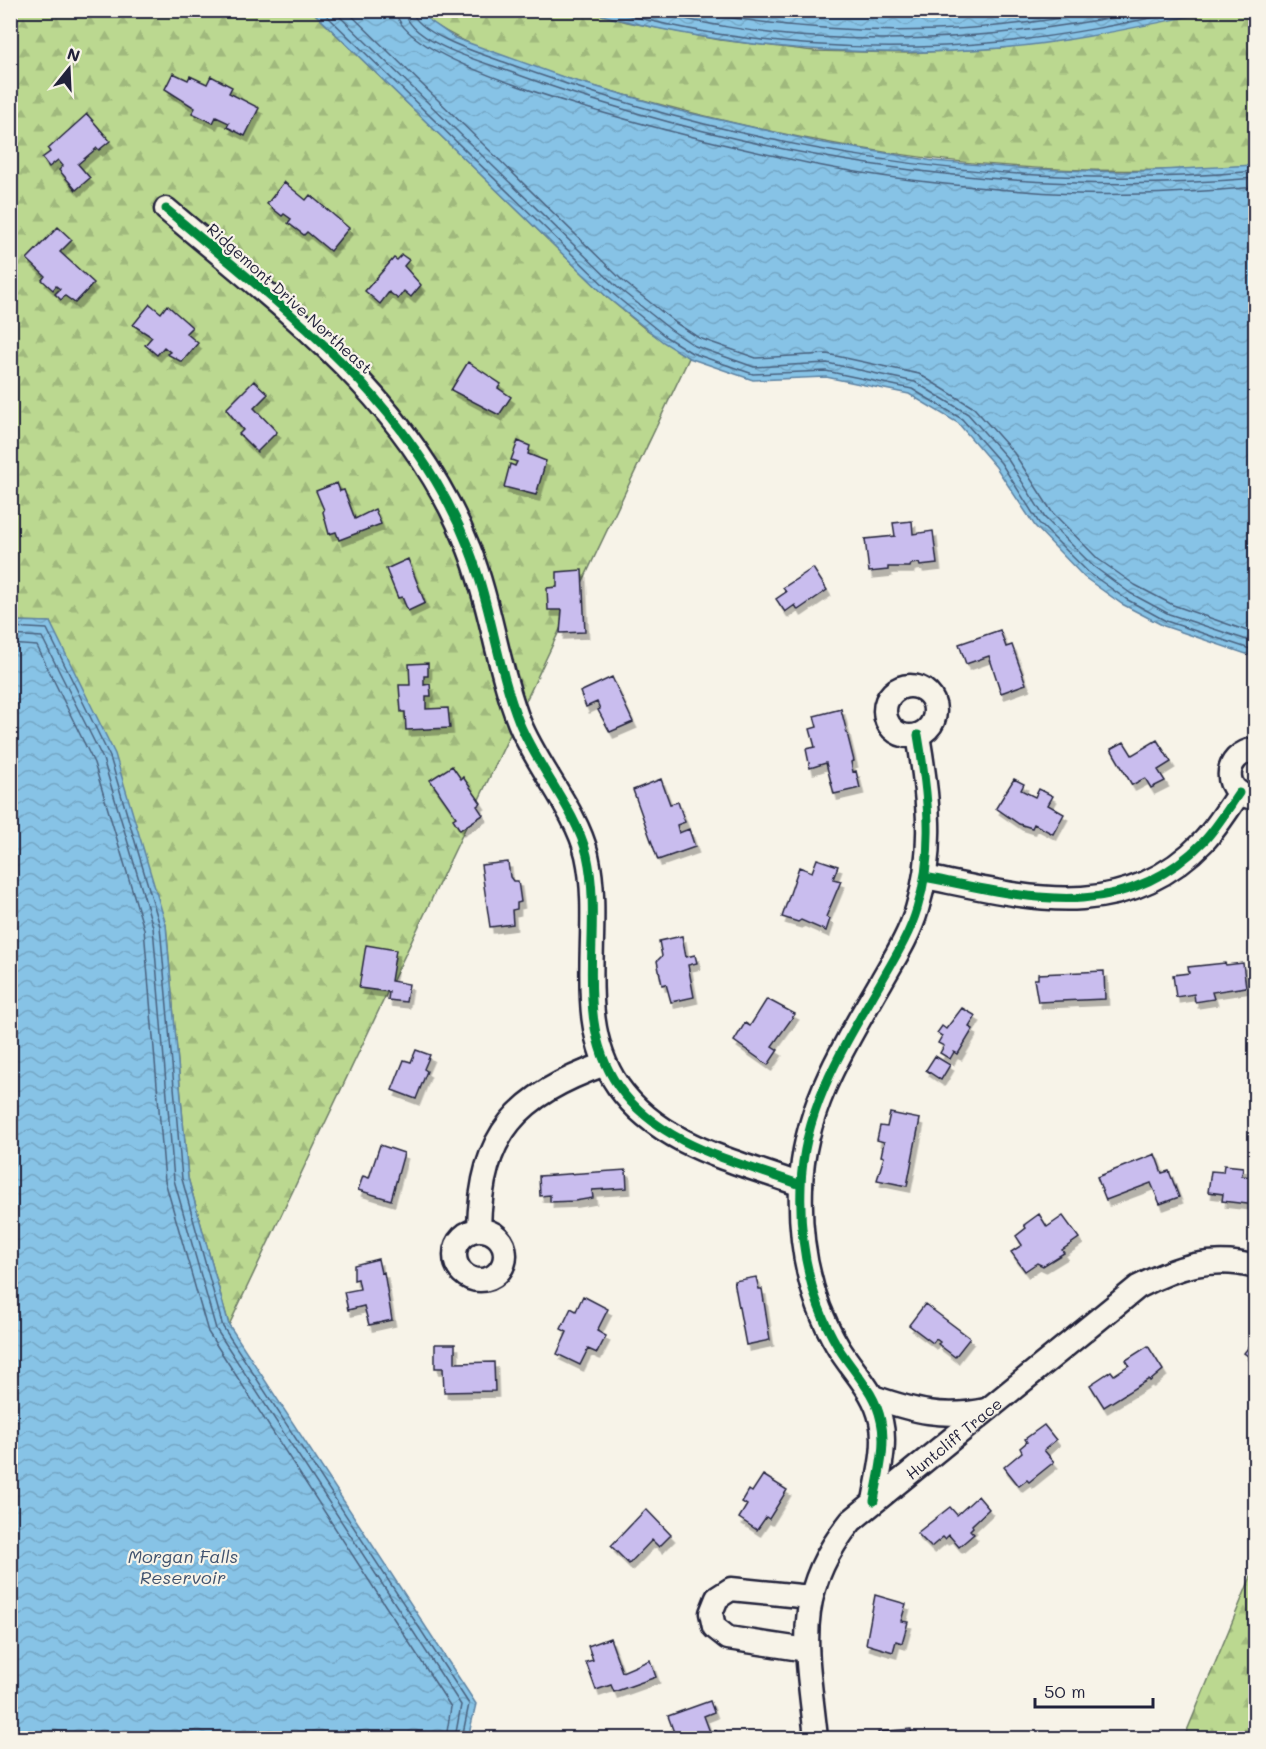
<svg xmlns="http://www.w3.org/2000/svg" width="1266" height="1749" font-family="Mali,sans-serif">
  <defs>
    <pattern id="forest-firs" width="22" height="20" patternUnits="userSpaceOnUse" patternTransform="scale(1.5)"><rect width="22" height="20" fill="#bbd890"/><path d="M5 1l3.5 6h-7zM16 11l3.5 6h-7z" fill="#a0b97d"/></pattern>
    <pattern id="water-waves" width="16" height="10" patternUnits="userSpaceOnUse" patternTransform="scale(1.5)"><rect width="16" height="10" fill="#87c3e6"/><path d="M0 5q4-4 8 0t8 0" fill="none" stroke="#74a7c6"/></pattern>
    <filter id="shadow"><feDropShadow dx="3.5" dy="6" stdDeviation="0" flood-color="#0004"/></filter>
  </defs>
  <rect width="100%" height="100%" fill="#f7f3e8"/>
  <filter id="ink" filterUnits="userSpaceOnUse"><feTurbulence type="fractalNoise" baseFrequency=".0167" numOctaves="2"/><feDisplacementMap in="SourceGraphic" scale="12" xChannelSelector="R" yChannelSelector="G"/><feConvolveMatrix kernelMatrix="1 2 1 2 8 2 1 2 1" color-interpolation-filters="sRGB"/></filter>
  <g filter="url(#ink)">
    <!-- forest -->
    <path fill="url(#forest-firs)" stroke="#6e7d66" stroke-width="1.5" d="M11,11h301l296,287 36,30 45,30 -460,967 -41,-147 -22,-253 -116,-303 -39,-1z
      M416,11h171l40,11 93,18 94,11 94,2 94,-5 207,-37h46v154c-225,19 -427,-12 -644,-74 -62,-17 -146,-40 -195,-80z
      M1255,1567v171h-71z"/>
    <!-- water -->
    <path fill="url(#water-waves)" stroke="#5f83a2" stroke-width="1.5" d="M1209,10l2,2c-70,14 -140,30 -210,36 -140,11 -279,1 -414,-37z
      M312,11h104l39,27 111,40 114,33 138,31 116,19 95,8 94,3 132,-7v492l-91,-31 -42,-22 -38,-27 -49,-51 -39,-59 -38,-44 -49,-29 -83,-17 -73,3 -64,-22 -26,-16 -55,-44z
      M11,621l39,1 65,132 51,171 22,253 41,147 247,379 -8,34h-457z"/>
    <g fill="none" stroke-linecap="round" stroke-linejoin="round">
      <!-- shore -->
      <path stroke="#4a627f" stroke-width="1.5" d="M321,10l291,283 54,44 26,16 61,21 73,-3 86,18 50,30 39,44 38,60 49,49 38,27 40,22 90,30
        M333,10l284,277 54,43 24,16 59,21 73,-4 88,19 53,32 39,44 38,60 48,48 37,27 39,21 87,29
        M346,10l277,271 53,42 23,15 57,20 71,-4 92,20 55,34 40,45 38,59 46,47 37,26 38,20 83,29
        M396,10c2,65 354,141 416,154 70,14 141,22 212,27 77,7 155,3 232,-4
        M405,10c1,30 74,51 97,59 240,88 499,131 754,109
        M412,10c3,24 72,45 92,52 236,87 500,133 752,109
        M609,10c126,36 262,44 392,32 63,-6 126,-19 188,-32
        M640,10c58,12 116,24 175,27 113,7 225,-4 336,-27
        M686,10c137,27 282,28 419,0
        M10,627l37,2 63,128 50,169 22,253 41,148 246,377 -7,34
        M10,635l32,2 61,122 50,168 21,253 42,149 245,376 -6,33
        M10,644l27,2 57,117 50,166 21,252 43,151 243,375 -5,31"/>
    </g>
    <!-- building -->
    <path fill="#c9bdee" stroke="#22223b" stroke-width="1.5" filter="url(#shadow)" d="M173,73l15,7 2,-4 17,8 4,-8 21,11 -3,6 30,15 -14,28 -18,-9 2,-4 -13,-6 -3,6 -21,-10 3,-5 -30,-19z
      M87,114l23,27 -11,9 -2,-2 -19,16 12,14 -14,12 -17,-20 4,-4 -5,-6 -9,7 -7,-9 8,-6 -2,-3z
      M284,182l22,18 4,-5 39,33 -19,23 -23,-19 -3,3 -16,-12 3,-4 -7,-5 -2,2 -15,-12z
      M58,227l14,13 -12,12 34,31 -19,20 -10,-7 -4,4 -6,-6 5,-5 -4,-3 -3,4 -11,-10 3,-4 -18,-17z
      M402,255l7,5 -5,6 17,19 -10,12 -7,-6 -6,8 -9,-7 -9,12 -15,-13 29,-33 3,2z
      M150,304l11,9 6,-8 25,22 -6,6 12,10 -16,19 -15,-8 3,-2 -6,-5 -7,8 -12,-10 7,-8 -19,-12z
      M468,362l33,22 -3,4 13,9 -12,18 -48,-25z
      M254,381l14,13 -14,14 23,24 -20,20 -18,-18 4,-4 -17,-21z
      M518,441l12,5 -2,8 18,7 -10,34 -32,-8 6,-23 5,2 2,-4 -6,-2z
      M337,483l3,8 4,-1 11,29 20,-10 6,15 -42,16 -3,-8 -7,2 -6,-22 1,-2 -8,-19z
      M912,521l1,13 20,-3 4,33 -17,2 -1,-3 -8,1 -1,3h-22v3l-19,2 -4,-33 30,-3 -2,-13z
      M408,559l17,44 -17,8 -6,-14 -4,1 -12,-29z
      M813,568l14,22 -29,20 -3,-5 -10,7 -9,-13 10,-7 -3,-4z
      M582,570l3,62 -25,1 2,-23h-14l-1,-22 10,-1v-15z
      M1000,630l6,17 6,-2 14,39 -25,9 -12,-37 -23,8 -7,-20z
      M428,663v13h-4v9l6,-1 1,12h-5v13l22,-1 2,20 -44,2 -1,-18h-4l-2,-27h11l-1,-21z
      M612,677l21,45 -23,10 -12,-22 2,-1 -3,-7 -11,5 -6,-15z
      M841,709l13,52 -3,1 2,10 3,-1 4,17 -26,6 -8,-31 -16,5 -4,-19 9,-2 -5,-18 7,-2 -3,-11z
      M1157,740l14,22 -13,8 7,11 -14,7 -6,-10 -13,7 -21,-36 13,-7 8,13z
      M452,766l9,13 2,-2 18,26 -4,3 6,9 -23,15 -7,-11 3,-2 -26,-37z
      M661,779l9,25 8,-2 7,20 -8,3 2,8 10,-4 6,18 -37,13 -25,-70z
      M1014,779l10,5 -3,6 14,7 4,-8 14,7 -5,9 16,9 -11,20 -19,-10 -2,4 -13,-4 -23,-16z
      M817,859l21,7 -5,13 8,2 -15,36 4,2 -4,12 -25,-11 -3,2 -16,-5 17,-50 13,5z
      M508,862l2,15 3,4h5l3,21 -4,1v6l-5,1 1,14 -23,3 -9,-62z
      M682,936l4,21 9,-2 2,8 -9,2 6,32 -23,5 -5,-18 -4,1 -5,-24 5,-5 -3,-15z
      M366,945l30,5 -5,31 18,3 -3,18 -18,-2 1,-8 -30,-4z
      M1225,963l1,2 17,-2 3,24 -34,5 2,7 -19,3 -1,-8 -18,3 -3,-22 16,-2 -1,-6z
      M1104,971l1,28 -67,3 -4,-23h4v-5z
      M767,999l28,15 -23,32 6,4 -10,15 -34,-24 11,-18 5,3z
      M962,1008l14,8 -7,11 4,2 -15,25 -4,-2 -4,7 -10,-6 4,-7 -6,-3 4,-7 -5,-3 5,-7 4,3z
      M416,1050l14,5 -6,14 3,2 -11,28 -24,-9 12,-30 7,2z
      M935,1056l15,9 -9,15 -15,-10z
      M890,1113l30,6 -13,67 -30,-6 7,-23 -3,-1 3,-14 -7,-2 3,-14 7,1z
      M380,1145l24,8 -13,47 -33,-10 5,-14 6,2z
      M1155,1154l7,19 7,-2 10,26 -19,7 -9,-21 -45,17 -9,-23z
      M1224,1165l19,2 -1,9 14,1v28l-34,-4 1,-7 -15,-2 3,-21 12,1z
      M626,1170l1,18 -35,2 1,8 -18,3 -25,1v-7l-10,1 -1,-20z
      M1039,1214l8,13 16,-11 16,22 -17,12 2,3 -21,13 -6,-3 -12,8 -14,-19 11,-7 -6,-9 10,-8 -2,-3z
      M378,1259l3,14 3,-1 8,48 -23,5 -5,-19 -16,4 -4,-18 16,-3 -2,-10 -4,1v-15z
      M756,1277l3,12h3l8,51 -24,5 -12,-64z
      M583,1296l25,13 -11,22 9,5 -9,17 -9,-4 -8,16 -23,-11 10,-22 -6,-3 10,-21 5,3z
      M925,1304l45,34 -15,19 -17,-13 2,-2 -4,-3 -3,4 -24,-18z
      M1255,1339l1,1v22l-12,-9z
      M435,1344h20v19l39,-1 1,29 -51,1 -1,-24h-8z
      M1148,1346l15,24 -13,11 -1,-2 -45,28 -14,-22 21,-14 3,4 15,-10 -3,-5z
      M1044,1425l12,15 -12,10 10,12 -25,20 -2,-2 -8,6 -15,-19 18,-15 -2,-4 7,-6 -2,-3z
      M763,1475l24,15 -18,29 -3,-2 -9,13 -18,-12 8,-13 -5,-3 7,-12 3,2z
      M978,1496l11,13 -17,16 1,2 -3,3 4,4 -15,13 -10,-12 -4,4 -2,-2 -12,10 -14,-14 33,-26 7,8z
      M646,1509l25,26 -12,12 -7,-7 -23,24 -18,-18z
      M875,1595l31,9 -5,17 7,1 -6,21 -6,-2 -3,11 -27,-8z
      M610,1638l12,34 28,-12 6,17 -42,15 -3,-7 -15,5 -10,-28 7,-2 -5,-14z
      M710,1701l4,11 -10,4 6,16 6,-2 3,8h-43l-8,-22z
      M911,1729l1,9h-33l-1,-6z"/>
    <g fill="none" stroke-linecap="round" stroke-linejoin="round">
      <!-- minor casing -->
      <g stroke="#22223b" stroke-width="27">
        <g id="minor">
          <path d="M166,209c118,100 245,191 303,340 22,56 28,117 50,173 18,45 57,88 68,133 17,76 -16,163 31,231 42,60 118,75 183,99"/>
          <circle cx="910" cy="711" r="25"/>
          <path d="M1256,749c-35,5 -35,47 0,49"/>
          <path d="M925,877c100,20 197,49 279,-36 13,-14 24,-32 35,-48"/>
          <path d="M479,1229c2,-97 38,-133 126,-165"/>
          <circle cx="480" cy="1255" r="25"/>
          <path d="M873,1397c41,14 70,22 113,13"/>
          <path d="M874,1501c4,-24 13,-55 7,-80 -6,-30 -28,-49 -43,-74 -29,-49 -39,-104 -37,-161 2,-76 43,-140 80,-204 13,-23 28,-46 36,-73 18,-58 11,-115 1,-174"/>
          <path d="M807,1650l-79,-12 -14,-11 -3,-14 6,-15 14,-9 79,8"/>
          <path id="s1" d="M816,1738c-9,-88 -25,-143 35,-217l287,-234c38,-20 74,-32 118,-20"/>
        </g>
      </g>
      <!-- minor -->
      <use href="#minor" stroke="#f7f3e8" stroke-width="22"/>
      <!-- cycleway casing -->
      <g stroke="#f7f3e8" stroke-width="13">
        <path id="cycleway" d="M166,209c118,100 245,191 303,340 22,56 28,117 50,173 18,45 57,88 68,133 17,76 -16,163 31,231 42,60 118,75 183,99
          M925,877c100,20 197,49 279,-36 13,-14 24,-32 35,-48
          M874,1501c4,-24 13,-55 7,-80 -6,-30 -28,-49 -43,-74 -29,-49 -39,-104 -37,-161 2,-76 43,-140 80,-204 13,-23 28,-46 36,-73 18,-58 11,-115 1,-174"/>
      </g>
      <!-- cycleway -->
      <use href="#cycleway" stroke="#00873e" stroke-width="9"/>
    </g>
  </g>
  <g text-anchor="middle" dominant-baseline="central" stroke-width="4.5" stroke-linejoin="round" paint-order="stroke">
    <!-- street labels -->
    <g font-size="16" fill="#22223b" stroke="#f7f3e8">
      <text transform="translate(290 298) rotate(42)">Ridgemont Drive Northeast</text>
      <text stroke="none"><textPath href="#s1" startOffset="360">Huntcliff Trace</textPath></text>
    </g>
    <!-- water labels -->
    <g font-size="18" font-style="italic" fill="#40526e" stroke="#f7f3e8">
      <text x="183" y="1556">Morgan Falls<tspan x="183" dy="21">Reservoir</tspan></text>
    </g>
  </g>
  <!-- margin -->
  <rect width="1266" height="1749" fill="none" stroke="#f7f3e8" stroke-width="36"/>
  <rect x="18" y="18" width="1230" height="1713" fill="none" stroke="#22223b" stroke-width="2" filter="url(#ink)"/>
  <!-- north arrow -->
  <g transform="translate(69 69) rotate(18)" stroke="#f7f3e8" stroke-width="4.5" paint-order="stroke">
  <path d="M0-4.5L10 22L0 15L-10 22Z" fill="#22223b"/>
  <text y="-9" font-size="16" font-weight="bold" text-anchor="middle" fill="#22223b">N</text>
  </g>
  <!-- scale -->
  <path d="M1035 1698v9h118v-9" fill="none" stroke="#22223b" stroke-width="3"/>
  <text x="1044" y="1698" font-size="18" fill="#22223b" stroke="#f7f3e8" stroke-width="4.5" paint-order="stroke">50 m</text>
</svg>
